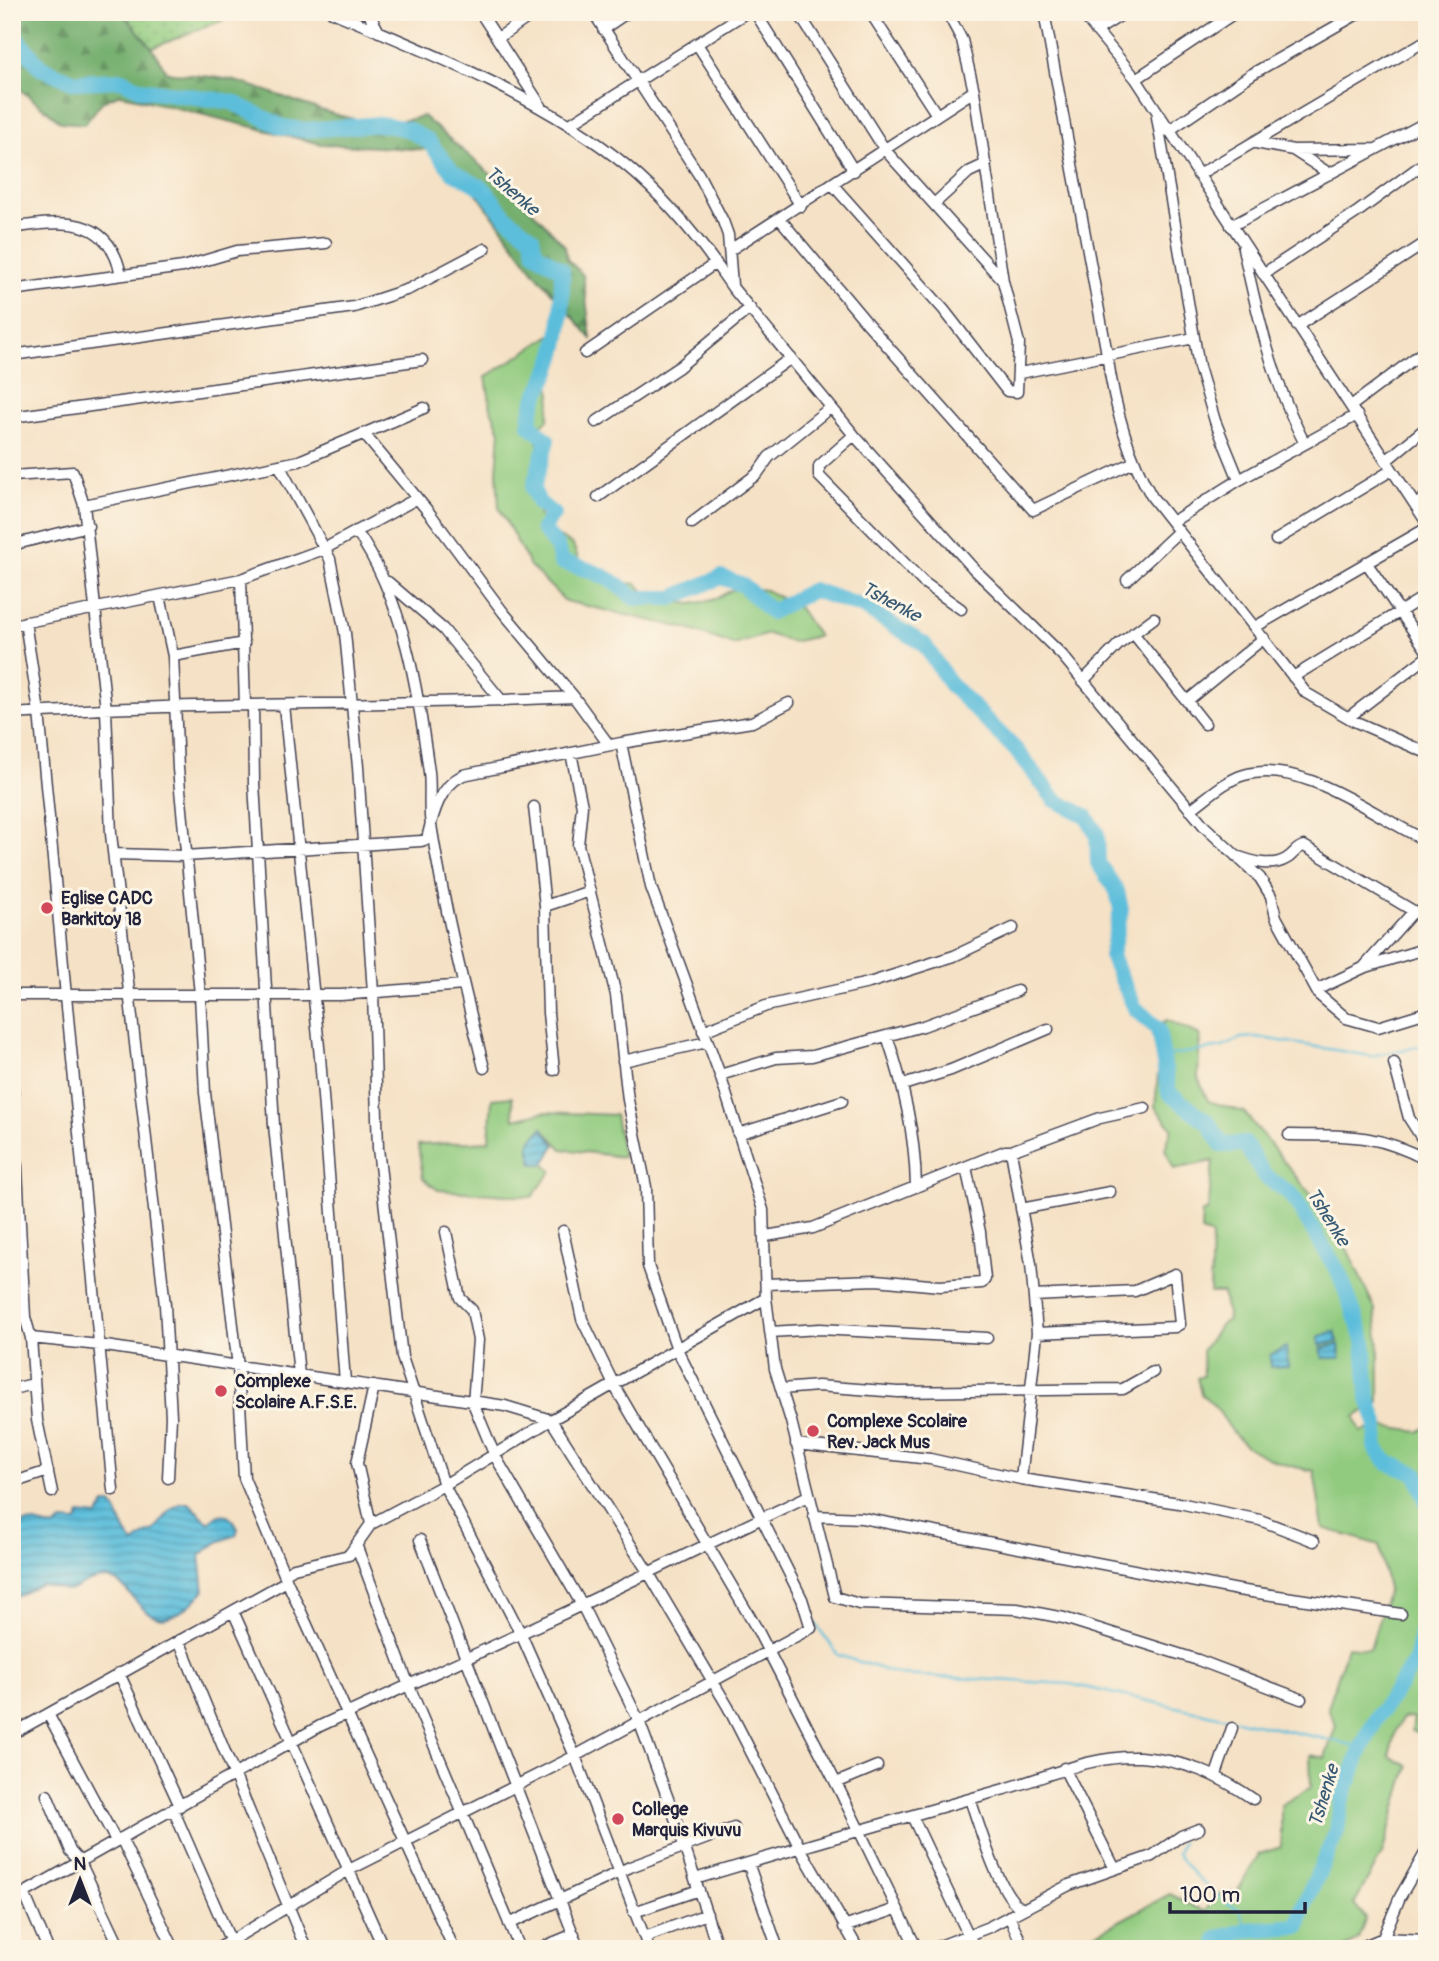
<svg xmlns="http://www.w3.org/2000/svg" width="1439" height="1961" font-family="Pangolin,sans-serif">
  <defs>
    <pattern id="grass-dots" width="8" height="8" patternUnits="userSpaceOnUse" patternTransform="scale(1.75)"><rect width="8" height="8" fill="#91cb7f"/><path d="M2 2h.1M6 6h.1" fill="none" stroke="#7dae6f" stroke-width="1.8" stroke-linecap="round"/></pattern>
    <pattern id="forest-firs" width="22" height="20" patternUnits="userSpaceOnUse" patternTransform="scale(1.75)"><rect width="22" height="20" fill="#74af6e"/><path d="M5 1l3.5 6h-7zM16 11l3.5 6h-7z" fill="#5f8e5c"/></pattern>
    <pattern id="water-rules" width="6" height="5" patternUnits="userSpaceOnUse" patternTransform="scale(1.75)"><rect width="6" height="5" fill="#5dbedb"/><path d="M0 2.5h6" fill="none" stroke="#4c9ab3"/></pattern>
  </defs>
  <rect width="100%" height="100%" fill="#fcf5e5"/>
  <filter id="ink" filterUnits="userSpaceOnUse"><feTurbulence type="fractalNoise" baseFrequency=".0143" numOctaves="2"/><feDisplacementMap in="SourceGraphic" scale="14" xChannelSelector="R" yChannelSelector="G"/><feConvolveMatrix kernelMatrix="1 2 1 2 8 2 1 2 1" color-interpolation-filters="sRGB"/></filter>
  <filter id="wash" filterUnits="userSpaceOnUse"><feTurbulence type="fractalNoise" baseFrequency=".00686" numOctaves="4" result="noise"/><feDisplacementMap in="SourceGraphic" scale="28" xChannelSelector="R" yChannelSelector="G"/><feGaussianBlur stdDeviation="1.57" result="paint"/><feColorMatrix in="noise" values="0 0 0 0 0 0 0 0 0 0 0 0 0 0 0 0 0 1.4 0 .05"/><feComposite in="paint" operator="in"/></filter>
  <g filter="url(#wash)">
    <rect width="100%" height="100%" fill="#f5e1c5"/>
    <!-- grass -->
    <path fill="url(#grass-dots)" stroke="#5a765d" stroke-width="2" d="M122,12h103l-2,8 -71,28z"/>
    <!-- forest -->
    <path fill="url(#forest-firs)" stroke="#4b6854" stroke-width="2" d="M12,12h110l30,36 15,24c21,3 43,4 64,8 66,16 124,57 192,36l107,92 35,38 2,13 16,16 8,63 -56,-65 -76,-104 -27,-19 -111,-6 -201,-50 -18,8 -17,22 -24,-2 -49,-39z"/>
    <!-- green -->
    <path fill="#91cb7f" stroke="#5a765d" stroke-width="2" d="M556,332l6,12 -18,23 7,27 -3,26 -13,10 6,31 -10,18 9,38 14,17 19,11 8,21 33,16 23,2 11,12 43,8 22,-4 25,-13 28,3 33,18 19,28 -26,6 -24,-8 -34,11 -46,-16 -123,-28 -35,-35 -31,-58 -2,-36 3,-41 -9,-22 -5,-32z
      M1167,1020l33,15 -2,43 10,23 36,11 93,115 38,82 4,38v55l-24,15 6,15 19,-6 39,6 8,-6v309l-15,-4 2,-14 -12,1 -6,12 -7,26 19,10 -26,88 -28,50 12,14 -8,21 -14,10h-265l3,-8 88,-47 35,18 11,-17 21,-3 22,-38 22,-7v-42l30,-18 -1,-32 15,3 11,-33 -8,-17 19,-61 23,2 18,-60 -9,-44 -56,-17 -9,-57c-28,-5 -65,-15 -82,-40 -11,-16 -16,-26 -31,-37l-4,-16 6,-2 -1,-25 19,-27 7,-4 -5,-27h-13l2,-57 -11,-4 1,-19 6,-3 5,-49 -39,8 -9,-20 7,-21 -17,-21 4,-44 -8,-33z
      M512,1097l2,22 30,-7 71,3 8,42 -61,-8 -20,-21 -13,16 4,19 11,1 8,7 -20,26 -94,-7 -15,-12 -5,-33 71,-4 3,-42z"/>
    <!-- water -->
    <path fill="url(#water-rules)" stroke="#40708b" stroke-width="2" d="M542,1128l13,17 -11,19h-11l-4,-20z
      M1335,1331l3,10 -18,5 -2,-9z
      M1339,1344l1,14h-17l-2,-9z
      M1286,1347l2,19 -17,1 -1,-12z
      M182,1503h7l20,20c12,-14 20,-10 29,5l-2,7 -18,7 -18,13 4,36c-60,66 -65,-11 -99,-13 -14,0 -25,8 -36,13l-28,-7 -29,15v-71c15,-10 27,-4 42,0l9,-7 14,1 3,-8 18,2 7,-12h7c10,13 10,29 22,39l15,-11h4l18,-23z"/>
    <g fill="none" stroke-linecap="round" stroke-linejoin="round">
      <!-- stream -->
      <path stroke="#5dbedb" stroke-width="2.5" d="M1165,1056l58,-9 18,-9 16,-1 114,19 56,-11
        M1417,1474l10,4
        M813,1620l25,35 62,20 170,9 292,63
        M1182,1842l-5,11c8,15 47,52 62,56l8,21"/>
      <!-- river -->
      <path stroke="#5dbedb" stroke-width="16" d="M12,32l29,36 34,14 47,-2 18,9 92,13 50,25 23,3 76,-6 26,5 21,12 25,31 31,17 21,27 27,21 3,15 27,18c0,33 1,67 -12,98 -8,21 -20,33 -20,57l17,15 -14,49 6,14 14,11 -10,15 14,18 4,15c28,7 52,15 73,36h38l49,-21 22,8 28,27 42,-22 50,17 61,37 26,40 65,65 40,51 31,16 11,18 1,29 19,28 4,19 -10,46 24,52 23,21 11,64 40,30 13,22 23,-1 19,31 28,20 47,78 25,67 4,56 9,27 -1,26 12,14 29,11 10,28
        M1215,1949l2,-10 30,-9 52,-4 4,-18 34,-77 4,-29 21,-55 16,-31 37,-54 11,-50 1,-17"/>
    </g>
  </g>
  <g filter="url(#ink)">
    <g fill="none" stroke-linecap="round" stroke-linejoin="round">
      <!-- street casing -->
      <g stroke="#423f50" stroke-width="13">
        <path id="street" d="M332,12c97,40 216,88 296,155 39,33 76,78 104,120l122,148 119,133 89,87 143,172 55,51 11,18 5,21 43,78 27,23 32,9 49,-15
          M368,12l11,20
          M480,12l61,94
          M593,12l106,163 24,46 5,14 4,50
          M755,12l99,159
          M798,12l87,138 118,131
          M870,12l67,103
          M1044,12l63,342c7,50 19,99 45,143l154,196 48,28 73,32
          M1081,12l55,67 291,444
          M603,29l25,-17
          M1096,31l30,-19
          M498,38l38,-26
          M697,44l104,162
          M1136,79l100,-67
          M1157,117l42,250 16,54 24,59
          M570,124l177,-112
          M1168,131l84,-57 109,-62
          M1256,143l37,7 82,-1
          M1293,150l37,24
          M1198,175l229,-135
          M833,185l111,125 63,81 10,1 2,-49 -16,-62 -29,-190 -12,-51 -15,-28
          M934,204l35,-32 17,-8
          M780,219l87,104 166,187 101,-48
          M1231,226l196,-104
          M12,228c50,-8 97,-13 109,47
          M1243,248c14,66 30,134 61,194
          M730,250l244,-159
          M1263,274l93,-61 71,-52
          M12,290l171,-23 54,-16 89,-8
          M1297,326l130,-84
          M585,353l131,-90
          M12,355l342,-48 55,-18 76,-40
          M1020,373l174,-35
          M1351,406l76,-57
          M12,417l410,-57
          M596,422l83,-55 71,-59
          M364,434l67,81 72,97 71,85 35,48
          M854,435l-35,31v10l104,106 38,27
          M1387,460l40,-33
          M279,465l51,94 15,74 13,134 15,226 5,155 24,209 42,128 77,149 54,122 74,193
          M12,476l61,-4 11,33 215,-44 125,-53
          M598,497l193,-139
          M84,505l22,205 5,124 54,471 6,112 -3,61
          M1416,505l11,-9
          M1172,522l67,-42 118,-65
          M692,523l65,-49 12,-17 62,-50
          M356,531c48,68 62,159 73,241 2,17 -1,36 2,53 13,82 33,163 53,243
          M1276,540l116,-70
          M12,545l76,-19
          M1366,562l61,89
          M241,579l4,126
          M1127,580l52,-49
          M388,582l55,47 59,72
          M160,596l13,60 5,113 22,225 5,99 33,274 6,111 43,103
          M25,622l14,90 74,778
          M12,625l229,-46 83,-30 92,-50
          M1255,627l172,-99
          M1133,633l72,91
          M173,656l71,-13
          M1293,677l134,-82
          M1083,681l36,-37 35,-26
          M1187,701l77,-63
          M253,705l1,78 20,342 25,250
          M284,705l36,352 25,325
          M12,714c187,-13 375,-7 562,-17
          M1349,717l78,-60
          M621,743l30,144 69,188 43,135 3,88 9,71 16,52 44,176 24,7 158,5 47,9 134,42 103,39
          M534,807l11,99
          M1190,810c17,-12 34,-29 54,-35 59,-17 131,42 183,66
          M115,854l70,2 236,-15 6,-2c6,-25 12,-52 36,-64l158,-32 131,-21 37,-19
          M1236,856c15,5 35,12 50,3 8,-4 9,-11 18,-13l123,73
          M1363,968l50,-56
          M1316,990l47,-22 64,-20
          M12,995h329l122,-10
          M703,1031l63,-25 103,-23 85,-27 59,-28
          M887,1036c17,51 28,97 29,151
          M623,1061l84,-19
          M1394,1063l15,55 18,28
          M554,1070l-6,-57 -3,-107 45,-15
          M720,1075l56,-17 36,-2 111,-30 94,-35
          M12,1076l13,241 6,21 6,82 15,72
          M903,1085l48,-15 97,-41
          M738,1134l104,-33
          M1289,1135c59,1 84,-3 138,25
          M1011,1151l20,113 6,69 -16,146
          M1021,1209l89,-17
          M563,1231l19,88 32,66 143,244 84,164 76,156
          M446,1232l14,66 12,12 6,30 -5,63 22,53 87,149 57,116 34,91 45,137
          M766,1236l47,-8 192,-77h6l89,-33 45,-10
          M766,1284l110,-4 64,6 42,-3 3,-4 -5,-47 -14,-65
          M1034,1296l101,-5 40,-17 5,50 -5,3 -138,6
          M770,1332l50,-3 167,9
          M31,1338l68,7 406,61 46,14 97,152 80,135 71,139 59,103
          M12,1389l22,-5
          M781,1389l37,-3 80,6 225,-3 30,-17
          M796,1444l134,15 91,20 158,24 81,17 54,21
          M12,1483l36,-12
          M814,1516l48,2 376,72 163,24
          M371,1524l-14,-61 17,-77
          M420,1540l159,409
          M357,1547l52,139 111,263
          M284,1574l10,-6 55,-13 22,-31 73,-39 107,-65 215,-122
          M233,1611l151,338
          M179,1640l127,309
          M119,1673l61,133
          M48,1714l68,127
          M12,1734l275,-153 167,368
          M1064,1768l50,99
          M1216,1775l16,-47
          M836,1783l41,-17
          M47,1795l23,56 10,11 41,87
          M970,1799c9,25 29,97 51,109
          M173,1809l61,140
          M912,1816l63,133
          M121,1838l53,111
          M748,1863l30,86
          M695,1879c102,-31 204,-60 306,-89 47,-13 89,-35 139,-33 43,3 77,17 113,42
          M24,1893l24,56
          M12,1900l308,-174 249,-115 239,-115
          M634,1912l65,-22
          M1009,1916l15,33
          M509,1924l121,-57 104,-39
          M844,1927l52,-18
          M645,1937l62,-23
          M1383,1938l17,-41 27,-47
          M217,1949l130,-78 228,-115 236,-128 -9,-29 -125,-250 -29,-83 -2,-79 -18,-87 -12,-105 -38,-150 4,-39 -11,-53
          M538,1949l36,-15
          M932,1949l57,-22 80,-42 83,-29 29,-20 18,-7
          M1357,1949l26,-11 44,2"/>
      </g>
      <!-- street -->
      <use href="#street" stroke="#fff" stroke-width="10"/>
    </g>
  </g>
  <!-- markers -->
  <g fill="#d1495b" stroke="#fcf5e5" stroke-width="2.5">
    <circle cx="47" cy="908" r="7"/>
    <circle cx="221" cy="1391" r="7"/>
    <circle cx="813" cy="1431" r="7"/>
    <circle cx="618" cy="1819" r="7"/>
  </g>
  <g text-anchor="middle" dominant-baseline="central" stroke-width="6" stroke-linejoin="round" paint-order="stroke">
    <!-- poi labels -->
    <g font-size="18" font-weight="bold" fill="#22223b" stroke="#fcf5e5" text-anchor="start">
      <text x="61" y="898">Eglise CADC<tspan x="61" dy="21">Barkitoy 18</tspan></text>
      <text x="235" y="1381">Complexe<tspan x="235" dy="21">Scolaire A.F.S.E.</tspan></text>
      <text x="827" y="1421">Complexe Scolaire<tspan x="827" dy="21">Rev. Jack Mus</tspan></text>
      <text x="632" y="1809">College<tspan x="632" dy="21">Marquis Kivuvu</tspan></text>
    </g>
    <!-- water labels -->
    <g font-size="19" font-style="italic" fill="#375973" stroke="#fcf5e5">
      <text transform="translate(512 191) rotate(41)">Tshenke</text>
      <text transform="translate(891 602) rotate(28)">Tshenke</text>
      <text transform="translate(1328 1217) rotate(58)">Tshenke</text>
      <text transform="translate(1324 1796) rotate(-73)">Tshenke</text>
    </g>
  </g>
  <!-- margin -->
  <rect width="1439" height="1961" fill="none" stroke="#fcf5e5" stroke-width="42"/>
  <!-- north arrow -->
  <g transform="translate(80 1880)" stroke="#fcf5e5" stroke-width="5" paint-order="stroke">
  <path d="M0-5L12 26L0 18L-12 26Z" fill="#22223b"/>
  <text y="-10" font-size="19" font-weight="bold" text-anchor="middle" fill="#22223b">N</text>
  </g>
  <!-- scale -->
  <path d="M1170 1902v10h135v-10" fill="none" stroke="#22223b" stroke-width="3.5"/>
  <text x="1180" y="1902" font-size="21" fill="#22223b" stroke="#fcf5e5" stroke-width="5" paint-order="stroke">100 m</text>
</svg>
